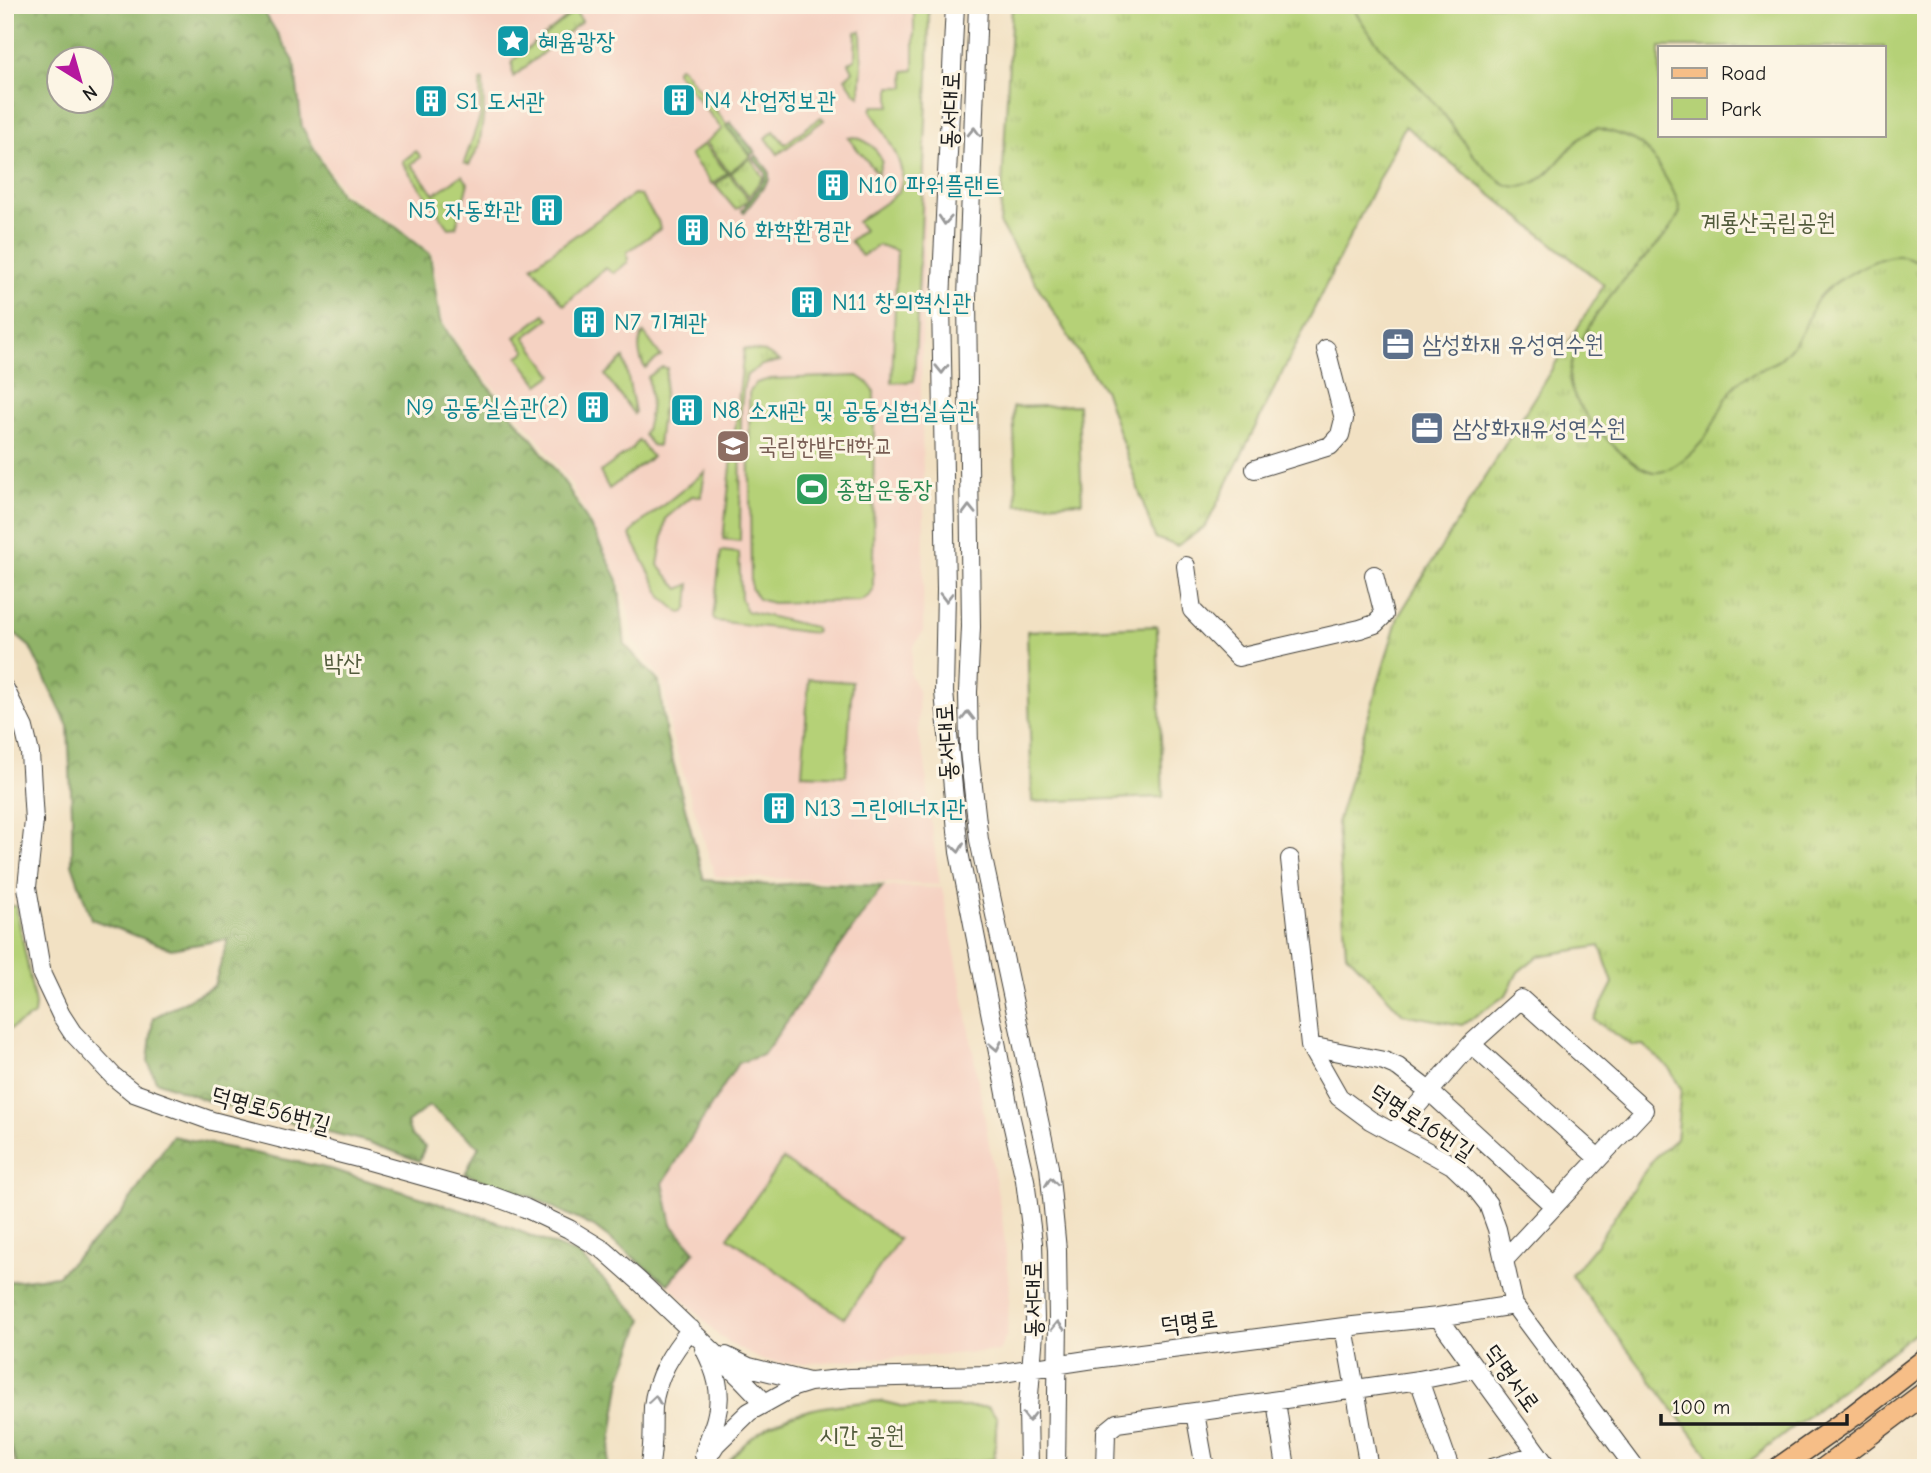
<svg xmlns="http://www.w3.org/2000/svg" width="1931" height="1473" font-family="'Comic Neue','Poor Story',sans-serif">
  <defs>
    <pattern id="grass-tufts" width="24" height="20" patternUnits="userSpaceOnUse" patternTransform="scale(1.75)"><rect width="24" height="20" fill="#b5d177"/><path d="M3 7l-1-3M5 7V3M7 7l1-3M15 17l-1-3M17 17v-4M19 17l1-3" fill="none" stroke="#9bb366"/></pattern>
    <pattern id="forest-crowns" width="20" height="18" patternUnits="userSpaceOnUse" patternTransform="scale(1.75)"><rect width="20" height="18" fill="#90b368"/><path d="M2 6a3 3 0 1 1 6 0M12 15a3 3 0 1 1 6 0" fill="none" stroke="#759155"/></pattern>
  </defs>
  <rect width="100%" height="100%" fill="#fcf5e5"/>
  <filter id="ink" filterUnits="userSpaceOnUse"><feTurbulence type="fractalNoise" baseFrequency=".0143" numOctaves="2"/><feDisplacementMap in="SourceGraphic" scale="14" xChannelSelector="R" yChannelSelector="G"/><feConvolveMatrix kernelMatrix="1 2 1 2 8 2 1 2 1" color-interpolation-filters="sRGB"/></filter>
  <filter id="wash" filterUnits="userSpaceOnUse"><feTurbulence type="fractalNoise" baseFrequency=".00686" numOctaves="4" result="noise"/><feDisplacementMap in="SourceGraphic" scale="28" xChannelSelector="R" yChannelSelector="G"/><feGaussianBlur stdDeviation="1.57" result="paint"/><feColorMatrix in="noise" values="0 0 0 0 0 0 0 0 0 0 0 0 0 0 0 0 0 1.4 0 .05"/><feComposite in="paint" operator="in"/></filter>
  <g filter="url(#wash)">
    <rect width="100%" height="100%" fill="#f2e1c3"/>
    <!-- built -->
    <path fill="#f5d2c2" d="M262,5h668l-9,383 3,127 -1,117 -10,15 -3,27 8,16 1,49 6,22 6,63 9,61 -225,-9 -44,-143 -8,-52 -30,-40 -4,-26 -9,-36 -49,-95 -34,-47 -68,-78 -27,-40 -4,-33 -6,-33 -35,-28 -54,-34 -40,-65 -7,-65z
      M883,886l59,2 20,100 40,230 8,69 -3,48 -8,16 -192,12h-23l-22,-3 -26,-13 -17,-11 -51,-52 27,-33 -23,-26 -9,-42 75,-121 25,-7z"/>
    <!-- grass -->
    <path fill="url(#grass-tufts)" stroke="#68764a" stroke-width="2" fill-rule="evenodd" d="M1012,5h914v1319l-185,144h-23l-147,-193 25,-30 41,-63 18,-25 21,-18 5,-50 -12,-21 -26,-23 -10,1 -39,-26 19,-37 -13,-37 -62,10 -20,16 -12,23 -44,30 -59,-11 -57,-61 -9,-130 61,-206 206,-332 -199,-159 -199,400 -29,20 -22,-8 -50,-146 -25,-37 -80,-130zM1660,47h224v88h-224z
      M575,11l7,10 -69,56 -1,-16z
      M861,31l1,33 -2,32 -5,-3 -10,-15 8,-7 -4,-8 6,-4 1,-27z
      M679,67l3,1 68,85 1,3 -22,16 -23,-30 16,-13 -46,-57v-3z
      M483,80l1,32 -5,35 -10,18 -5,-2 16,-46v-36z
      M821,117l3,3 -46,34 -12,-16 8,-7 11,13z
      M855,137c15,5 20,10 27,24l-4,13 -30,-36z
      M704,144l23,29 -15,11 -22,-29z
      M416,151l5,6 -10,7 23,30 28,-19 6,8 -12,44 -7,1 -46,-64v-3z
      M750,158l13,19 -14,19 -18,-23z
      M729,174l20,26 -12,9 -3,-1 -19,-23z
      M545,314l4,5 -24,18 28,38 -14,10 -21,-28 8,-6 -11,-14z
      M644,333l17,23 -16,12c-6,-10 -9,-26 -1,-35z
      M744,349l21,3 15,9 -18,4 -15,10 -3,10 -3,24 -1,132 -17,-2z"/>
    <!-- forest -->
    <path fill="url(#forest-crowns)" stroke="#566842" stroke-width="2" fill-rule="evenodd" d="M5,5h255l34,56 8,66 38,67 56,33 34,27 10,67 27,40 66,79 34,46 28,48 23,46 7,65 34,37 7,53 38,145 65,5 34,-2 80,3 -120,169 -25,8 -75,120 9,42 23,26 -27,33 -74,-57 -62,-30 -67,-23 14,-28 -50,-40 -22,17 4,12 14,12 -6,14 -51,-19 -157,-40 -55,-21 -8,-20 5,-43 61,-32 14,-47 -57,10 -80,-30 -19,-55v-51l-4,-87 -38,-79 -25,-21zM60,60h42v42h-42z
      M730,122l25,30 -5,3 -24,-29z
      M756,155l13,16v9l-25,33 -2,-2 23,-33v-6l-12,-14z
      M172,1136l159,33 158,50 90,36 64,64 -22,59 -14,90h-590l-5,-19 -7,19v-186l52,-6 63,-61z"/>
    <!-- green -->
    <path fill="#b5d177" stroke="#68764a" stroke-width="2" fill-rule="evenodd" d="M914,5h15l-1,73 -14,303 -22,2 5,-132 -18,-6 -17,11 -12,-15 14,-11 -7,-8c8,-6 37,-24 41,-30 15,-21 -16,-62 -27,-82l2,-4h17v-19h15l-1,-16 10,-1z
      M1351,5h575v260c-8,-3 -16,-8 -25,-9 -20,-3 -71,26 -83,43 -7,10 -10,22 -16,33 -4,9 -13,18 -20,25 -13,13 -35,13 -48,30 -12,15 -18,35 -29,51 -8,11 -32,33 -46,34 -22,3 -60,-40 -73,-57 -14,-20 -22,-33 -12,-59 10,-26 33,-58 52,-79 19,-21 42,-39 54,-65 -1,-11 -6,-20 -12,-30 -22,-39 -27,-42 -70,-54 -31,10 -42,51 -74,58 -9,2 -18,0 -25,-6 -28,-21 -37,-44 -58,-69 -22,-28 -51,-50 -72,-79 -6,-8 -12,-18 -18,-27zM1660,47h224v88h-224z
      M634,194l6,1 18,26 2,8 -33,23 1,10 -14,11 -9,-5 -41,37 -32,-39z
      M624,358l11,54 -1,2 -29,-39z
      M662,367l5,1 -9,78 -6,-1 -8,-10c8,-21 8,-37 4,-58z
      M858,376l9,6 7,9 -1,199 -3,5 -10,6 -88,2 -14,-4 -7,-11 -2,-195 7,-10 14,-4z
      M1078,405l4,97 -65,3 -4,-98z
      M639,440l13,17 -43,32 -9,-17 32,-23z
      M705,472l-4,25 -9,-1 -26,22 -8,47 21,24 11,-5 -2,22 -3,6 -5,1 -18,-16 -32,-62 6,-8z
      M721,551l18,2 2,45 5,13 68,16 2,4 -2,2 -98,-12 -3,-4z
      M1157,626l6,171 -131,5 -5,-171z
      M809,679l43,3 -6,94 -44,-2z
      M5,906h11l19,99 -1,10 -29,17z
      M783,1159l116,80 -55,79 -116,-81z
      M880,1401l25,6h83l9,10 -3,42 -76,9h-192l1,-5c7,-7 14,-17 23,-24 38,-31 83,-35 130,-38z"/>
  </g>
  <g filter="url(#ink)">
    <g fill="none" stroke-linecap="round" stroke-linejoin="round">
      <!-- minor casing -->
      <g stroke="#3c3a35" stroke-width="20">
        <path id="minor" d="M955,5l-14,296 5,289 -2,102 15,160 51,262 15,66 8,63 2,77 -7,88 1,60
          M978,5l-11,293 4,329 -3,65 1,59 10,89 70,327 8,83 1,70 -2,148
          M1255,469l75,-23 10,-11 4,-16 -18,-70
          M1186,566l6,44 46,47 122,-28 15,-5 9,-9 -10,-40
          M5,689l19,39 6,25 4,68 -7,66 15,88 19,40 11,17 41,44 21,17 78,28 150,38 128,36 35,13 44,21 36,22 34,30 103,98 22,23
          M1290,859l20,187 29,51 31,23 82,45 22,21 14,18 9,25 17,76
          M1471,1044l127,114
          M1310,1046l74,15 14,6 31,24 125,115
          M1394,1132l77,-88 50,-45 123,111 -140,150
          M1438,1317l110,151
          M1344,1327l25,141
          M726,1356l23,11 60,15
          M1419,1380l31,88
          M1276,1401l10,67
          M1195,1413l10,55
          M704,1455c3,-13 9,-25 12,-37 7,-26 0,-47 -12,-70
          M649,1468c5,-20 3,-40 4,-61 3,-30 19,-55 38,-78
          M701,1468l15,-24 33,-32 45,-25 16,-5 40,-4 140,-3 104,-16 250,-32 94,-10 76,-12 121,163
          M1105,1468l1,-36 11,-9 302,-43 55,-11
          M1492,1468l46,-14"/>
      </g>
      <!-- major casing -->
      <g stroke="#3c3a35" stroke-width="24">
        <path id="major" d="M1779,1468l75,-53 72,-56
          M1825,1468l101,-76"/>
      </g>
      <!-- minor -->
      <use href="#minor" stroke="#fff" stroke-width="18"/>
      <!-- major -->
      <use href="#major" stroke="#f6be87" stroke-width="21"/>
    </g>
    <!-- one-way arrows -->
    <defs><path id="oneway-chevron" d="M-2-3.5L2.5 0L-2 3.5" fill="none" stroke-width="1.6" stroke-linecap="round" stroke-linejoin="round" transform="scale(1.75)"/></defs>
    <g stroke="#999">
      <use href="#oneway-chevron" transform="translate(974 132) rotate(-88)"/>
      <use href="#oneway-chevron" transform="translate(945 220) rotate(94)"/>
      <use href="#oneway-chevron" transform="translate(942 369) rotate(89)"/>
      <use href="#oneway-chevron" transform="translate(969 510) rotate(-91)"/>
      <use href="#oneway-chevron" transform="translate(946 597) rotate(90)"/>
      <use href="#oneway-chevron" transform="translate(968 716) rotate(-90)"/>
      <use href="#oneway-chevron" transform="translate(958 848) rotate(82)"/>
      <use href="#oneway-chevron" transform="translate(996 1046) rotate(79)"/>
      <use href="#oneway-chevron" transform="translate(1051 1182) rotate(-96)"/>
      <use href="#oneway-chevron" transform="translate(1058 1326) rotate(-89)"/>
      <use href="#oneway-chevron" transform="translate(655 1400) rotate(-82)"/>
      <use href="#oneway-chevron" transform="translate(1029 1417) rotate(90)"/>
    </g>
  </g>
  <!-- icons -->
  <defs>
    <g id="sight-square" transform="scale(1.75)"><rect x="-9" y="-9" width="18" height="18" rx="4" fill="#0f9aa8" stroke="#fcf5e5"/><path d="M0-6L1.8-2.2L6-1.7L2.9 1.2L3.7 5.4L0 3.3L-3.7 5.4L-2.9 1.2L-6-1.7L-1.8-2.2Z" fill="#fff"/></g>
    <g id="building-square" transform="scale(1.75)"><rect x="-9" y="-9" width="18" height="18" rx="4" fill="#0f9aa8" stroke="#fcf5e5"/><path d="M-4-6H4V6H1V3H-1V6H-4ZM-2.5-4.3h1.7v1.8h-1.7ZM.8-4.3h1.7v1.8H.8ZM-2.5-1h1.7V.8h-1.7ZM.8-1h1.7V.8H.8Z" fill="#fff"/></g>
    <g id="office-square" transform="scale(1.75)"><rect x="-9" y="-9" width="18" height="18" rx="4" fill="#5c6f8a" stroke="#fcf5e5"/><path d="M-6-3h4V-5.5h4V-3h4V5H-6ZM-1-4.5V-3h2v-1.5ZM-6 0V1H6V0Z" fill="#fff"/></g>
    <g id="university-square" transform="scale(1.75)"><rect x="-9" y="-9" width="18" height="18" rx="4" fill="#8d6e63" stroke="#fcf5e5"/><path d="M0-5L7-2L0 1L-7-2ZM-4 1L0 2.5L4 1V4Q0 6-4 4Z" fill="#fff"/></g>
    <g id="stadium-square" transform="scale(1.75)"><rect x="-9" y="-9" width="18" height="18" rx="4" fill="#2e9e5b" stroke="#fcf5e5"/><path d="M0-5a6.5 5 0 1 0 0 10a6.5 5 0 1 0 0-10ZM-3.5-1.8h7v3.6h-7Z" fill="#fff"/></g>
  </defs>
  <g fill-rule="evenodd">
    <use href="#sight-square" x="513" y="41"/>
    <use href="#building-square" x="679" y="100"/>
    <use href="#building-square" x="431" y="101"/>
    <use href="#building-square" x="833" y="185"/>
    <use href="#building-square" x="547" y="210"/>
    <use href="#building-square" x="693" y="230"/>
    <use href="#building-square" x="807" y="302"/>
    <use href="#building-square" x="589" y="322"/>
    <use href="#office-square" x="1398" y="344"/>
    <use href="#building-square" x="593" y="407"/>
    <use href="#building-square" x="687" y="410"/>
    <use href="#office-square" x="1427" y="428"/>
    <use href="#university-square" x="733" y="446"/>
    <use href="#stadium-square" x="812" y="489"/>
    <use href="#building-square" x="779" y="808"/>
  </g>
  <g text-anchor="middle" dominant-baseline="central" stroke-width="6" stroke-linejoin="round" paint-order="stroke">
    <!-- culture labels -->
    <g font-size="24" fill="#0d838f" stroke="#fcf5e5" text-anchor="start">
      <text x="538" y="41">혜윰광장</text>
      <text x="704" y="100">N4 산업정보관</text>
      <text x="456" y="101">S1 도서관</text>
      <text x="858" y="185">N10 파워플랜트</text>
      <text x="522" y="210" text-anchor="end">N5 자동화관</text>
      <text x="718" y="230">N6 화학환경관</text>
      <text x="832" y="302">N11 창의혁신관</text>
      <text x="614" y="322">N7 기계관</text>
      <text x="568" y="407" text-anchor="end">N9 공동실습관(2)</text>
      <text x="712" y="410">N8 소재관 및 공동실험실습관</text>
      <text x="804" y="808">N13 그린에너지관</text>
    </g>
    <!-- street labels -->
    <g font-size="24" fill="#1c1c1c" stroke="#fcf5e5">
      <text transform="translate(950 110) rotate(-88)">동서대로</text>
      <text transform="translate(946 742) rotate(-93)">동서대로</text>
      <text transform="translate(271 1110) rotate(15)">덕명로56번길</text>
      <text transform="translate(1422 1122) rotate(33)">덕명로16번길</text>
      <text transform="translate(1033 1299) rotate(-90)">동서대로</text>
      <text transform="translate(1189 1322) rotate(-7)">덕명로</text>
      <text transform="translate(1512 1378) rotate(54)">덕명서로</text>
    </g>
    <!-- park labels -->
    <g font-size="24" fill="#525b3c" stroke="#fcf5e5">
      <text x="1768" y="222">계룡산국립공원</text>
      <text x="343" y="663">박산</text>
      <text x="862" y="1435">시간 공원</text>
    </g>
    <!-- service labels -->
    <g font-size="24" fill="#4e5e75" stroke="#fcf5e5" text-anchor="start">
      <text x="1422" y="344">삼성화재 유성연수원</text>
      <text x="1452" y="428">삼상화재유성연수원</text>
    </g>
    <!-- education labels -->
    <g font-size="24" fill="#785e54" stroke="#fcf5e5" text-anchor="start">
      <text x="758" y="446">국립한밭대학교</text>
    </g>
    <!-- leisure labels -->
    <g font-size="24" fill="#27864d" stroke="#fcf5e5" text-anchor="start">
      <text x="836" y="489">종합운동장</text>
    </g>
  </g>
  <!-- margin -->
  <rect width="1931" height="1473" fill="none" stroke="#fcf5e5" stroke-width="28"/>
  <!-- legend -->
  <rect x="1658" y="46" width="228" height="91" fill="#fcf5e5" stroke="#a29e95" stroke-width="2"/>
  <rect x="1672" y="68" width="35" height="10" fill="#f6be87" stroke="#a29e95" stroke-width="2"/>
  <text x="1721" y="80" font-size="21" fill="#1c1c1c">Road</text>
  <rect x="1672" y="98" width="35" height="21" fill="#b5d177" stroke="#a29e95" stroke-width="2"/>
  <text x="1721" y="116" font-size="21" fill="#1c1c1c">Park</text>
  <!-- north arrow -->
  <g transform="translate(80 80) rotate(143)"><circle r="33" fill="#fcf5e5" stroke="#a29e95" stroke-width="2"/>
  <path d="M0-5L12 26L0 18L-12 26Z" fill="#b5179e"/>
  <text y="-10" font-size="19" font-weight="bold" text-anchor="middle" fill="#1c1c1c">N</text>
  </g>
  <!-- scale -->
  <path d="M1661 1414v10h186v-10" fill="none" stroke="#1c1c1c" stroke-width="3.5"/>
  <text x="1672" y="1414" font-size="21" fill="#1c1c1c" stroke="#fcf5e5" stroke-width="5" paint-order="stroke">100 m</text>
</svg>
